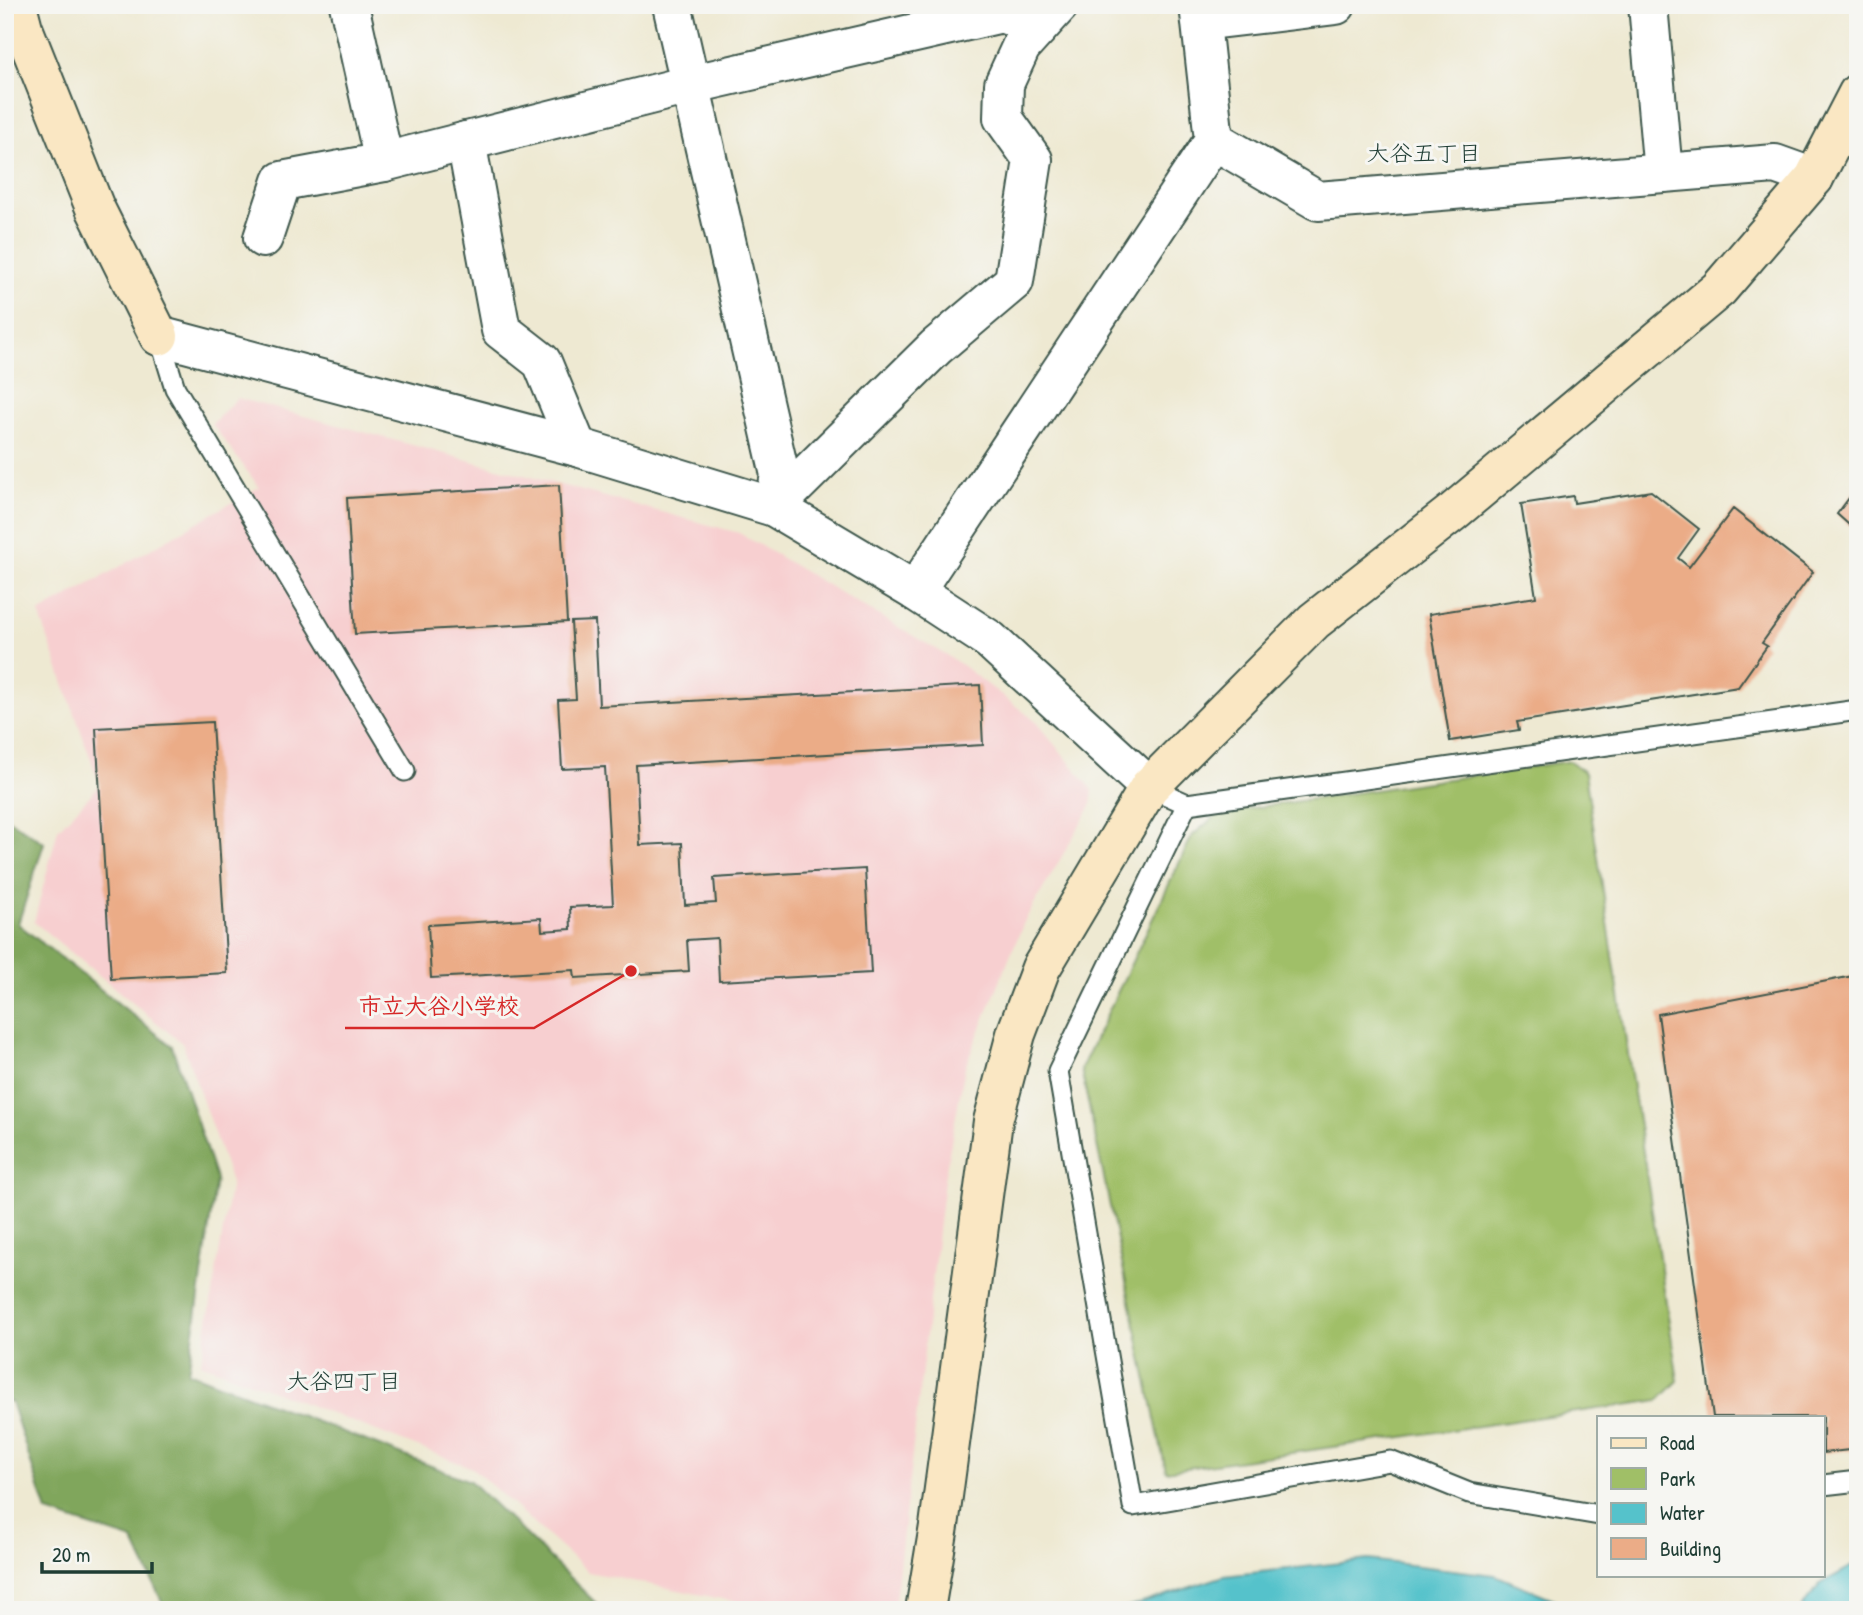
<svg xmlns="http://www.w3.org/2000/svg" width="1863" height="1615" font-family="'Patrick Hand','Klee One',sans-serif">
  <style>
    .built { fill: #f7cfd0 }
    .green { fill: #a0bf67; stroke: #607e4e; stroke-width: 2 }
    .forest { fill: #80a65c; stroke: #507248; stroke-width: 2 }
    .water { fill: #55c2cb; stroke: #3a8080; stroke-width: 2 }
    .building { fill: #ebac87 }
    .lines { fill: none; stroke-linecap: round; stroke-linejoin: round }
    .lane-casing { stroke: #3e574c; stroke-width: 23 }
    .street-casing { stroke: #3e574c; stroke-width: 42 }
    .secondary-casing { stroke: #3e574c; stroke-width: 42 }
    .lane { stroke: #fff; stroke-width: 19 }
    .street { stroke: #fff; stroke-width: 38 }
    .secondary { stroke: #fae7c3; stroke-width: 38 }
    .labels { text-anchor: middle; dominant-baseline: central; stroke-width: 6; stroke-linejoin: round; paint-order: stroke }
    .neighbourhood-label { font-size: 23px; fill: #1f3d34; stroke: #f6f6f2 }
    .leader { fill: none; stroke: #d62828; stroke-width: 2.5 }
    .callout-dot { fill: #d62828; stroke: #f6f6f2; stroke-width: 2.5 }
    .callout-label { font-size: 23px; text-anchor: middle; font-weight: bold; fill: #d62828; stroke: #f6f6f2; stroke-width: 6; stroke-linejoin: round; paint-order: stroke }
  </style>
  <rect width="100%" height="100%" fill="#f6f6f2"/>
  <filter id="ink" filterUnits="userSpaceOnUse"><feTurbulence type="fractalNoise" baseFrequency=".0143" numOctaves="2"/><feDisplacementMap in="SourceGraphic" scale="14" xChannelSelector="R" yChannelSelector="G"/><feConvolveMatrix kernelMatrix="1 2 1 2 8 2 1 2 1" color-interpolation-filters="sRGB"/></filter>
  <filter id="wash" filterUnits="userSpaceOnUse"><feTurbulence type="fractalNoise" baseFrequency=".00686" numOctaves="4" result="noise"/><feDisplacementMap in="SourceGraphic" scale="28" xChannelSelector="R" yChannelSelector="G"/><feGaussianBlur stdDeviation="1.57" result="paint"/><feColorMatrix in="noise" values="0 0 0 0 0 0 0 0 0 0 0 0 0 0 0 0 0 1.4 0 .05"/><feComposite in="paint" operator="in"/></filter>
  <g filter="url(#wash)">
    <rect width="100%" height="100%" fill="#eee9d2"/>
    <path class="built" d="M237,398L739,533L959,663L1033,719L1093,790L1091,806L1024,922L965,1067L944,1180L894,1610H777L588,1572L472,1468L201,1363L231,1182L183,1044L34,922L58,829L100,785L39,613L259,487L212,424Z"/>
    <path class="green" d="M1570,761L1585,773L1678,1381L1659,1400L1166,1471L1081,1069L1192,836L1219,813Z"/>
    <path class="forest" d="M5,817L44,843L18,924L172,1046L216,1179L188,1372L470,1481L603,1610H166L133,1540L47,1512L11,1402L5,1400Z"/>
    <g class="water">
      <path d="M1368,1560L1495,1575L1580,1610H1121L1224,1576Z"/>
      <path d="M1858,1563V1610H1800L1820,1584Z"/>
    </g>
    <g id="blocks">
      <g class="building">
        <path d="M559,485L567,622L355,634L347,498Z"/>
        <path d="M1858,486V533L1837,514Z"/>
        <path d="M1651,491L1699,529L1678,558L1689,567L1733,509L1813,572L1762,643L1767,646L1738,687L1517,722L1519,730L1450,741L1429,614L1536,597L1521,504L1573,496L1574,503Z"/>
        <path d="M595,621L599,706L980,685L983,745L636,765L640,845L682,843L685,905L716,903L714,878L865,869L871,973L719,981L717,938L687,940L689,971L575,978L574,970L431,978L428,925L541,918L542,931L571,929L570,907L613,905L605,767L562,769L558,700L576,699L571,622Z"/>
        <path d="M212,722L227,973L111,979L96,728Z"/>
        <path d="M1858,975V1449L1823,1453V1417H1713L1658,1014Z"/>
      </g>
    </g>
  </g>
  <g filter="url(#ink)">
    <use href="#blocks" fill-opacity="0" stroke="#3e574c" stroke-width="2"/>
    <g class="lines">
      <g class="lane-casing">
        <g id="lane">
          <path d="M159,336L175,388L405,771"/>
          <path d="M1149,787L1187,804L1858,710"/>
          <path d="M1187,804L1058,1071L1133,1506L1390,1461L1469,1493L1599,1515"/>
          <path d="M1823,1485L1858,1481"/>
        </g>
      </g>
      <g class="street-casing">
        <g id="street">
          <path d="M349,5L384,162L689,85L1002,13L1038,28"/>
          <path d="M672,5L780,475L774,507L936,347L1014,281L1033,160L1003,118L1004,84L1021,47L1059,5"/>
          <path d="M1648,5L1663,173"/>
          <path d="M1201,21L1336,5"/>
          <path d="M1214,140L1318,201L1775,164L1814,178"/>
          <path d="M466,141L501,330L542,362L577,447"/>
          <path d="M263,238L282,181L384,162"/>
          <path d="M159,336L577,447L774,507L915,591L990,640L1149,787"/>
          <path d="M915,591L1214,140L1199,5"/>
        </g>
      </g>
      <g class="secondary-casing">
        <g id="secondary">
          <path d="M17,5L23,28L95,208L159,336"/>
          <path d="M925,1610L939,1526L993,1121L1016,1034L1041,968L1149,787L1314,621L1453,512L1719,289L1814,178L1858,93"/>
        </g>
      </g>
      <use href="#lane" class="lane"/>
      <use href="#street" class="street"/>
      <use href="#secondary" class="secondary"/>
    </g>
  </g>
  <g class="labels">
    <g class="neighbourhood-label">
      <text x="1424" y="152">大谷五丁目</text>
      <text x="344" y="1380">大谷四丁目</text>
    </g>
  </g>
  <path class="leader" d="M631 971L534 1028H345"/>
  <circle class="callout-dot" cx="631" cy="971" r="7"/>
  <g class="callout-label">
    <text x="439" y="1014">市立大谷小学校</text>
  </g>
  <rect width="1863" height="1615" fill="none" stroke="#f6f6f2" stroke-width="28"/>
  <rect x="1597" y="1416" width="228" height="161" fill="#f6f6f2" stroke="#a0aca6" stroke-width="2"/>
  <rect x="1611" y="1438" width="35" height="10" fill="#fae7c3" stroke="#a0aca6" stroke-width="2"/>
  <text x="1660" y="1450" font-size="21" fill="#1f3d34">Road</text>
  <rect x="1611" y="1468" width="35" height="21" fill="#a0bf67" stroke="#a0aca6" stroke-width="2"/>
  <text x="1660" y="1486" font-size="21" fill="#1f3d34">Park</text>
  <rect x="1611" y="1503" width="35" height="21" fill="#55c2cb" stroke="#a0aca6" stroke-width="2"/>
  <text x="1660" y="1520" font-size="21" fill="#1f3d34">Water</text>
  <rect x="1611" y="1538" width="35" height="21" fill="#ebac87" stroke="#a0aca6" stroke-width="2"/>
  <text x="1660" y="1556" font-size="21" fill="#1f3d34">Building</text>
  <path d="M42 1562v10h110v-10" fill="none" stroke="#1f3d34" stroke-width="3.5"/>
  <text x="52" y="1562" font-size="21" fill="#1f3d34" stroke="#f6f6f2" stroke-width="5" paint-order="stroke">20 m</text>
</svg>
